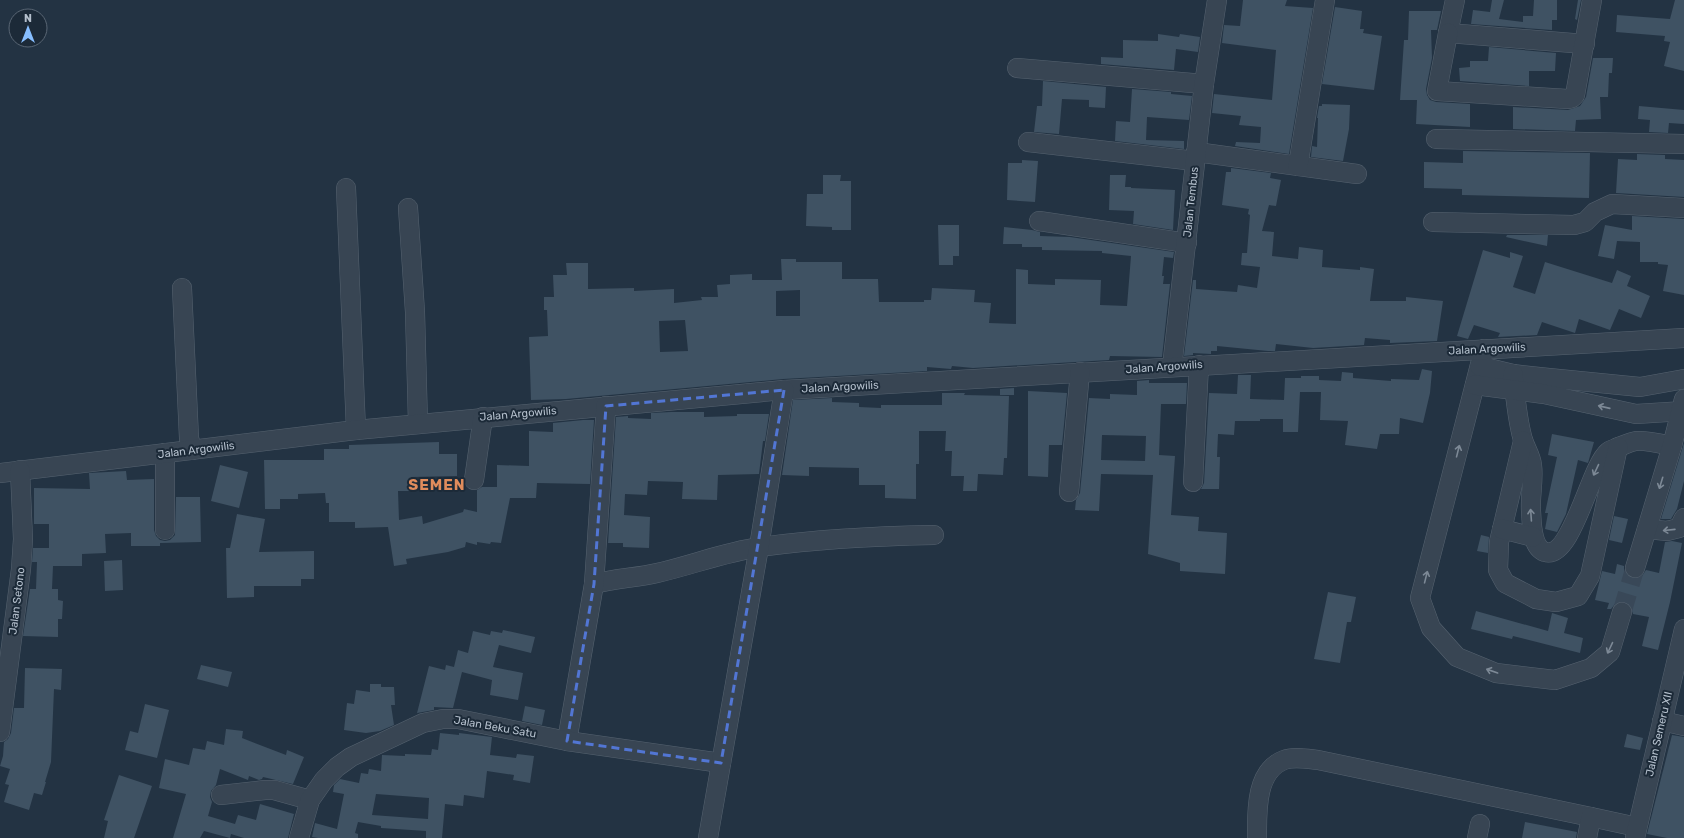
<svg xmlns="http://www.w3.org/2000/svg" width="1684" height="838" font-family="Rubik,sans-serif">
  <style>
    .building { fill: #3f5263; fill-rule: evenodd }
    .lines { fill: none; stroke-linecap: round; stroke-linejoin: round }
    .minor-tunnel { stroke: #394858; stroke-width: 19; stroke-dasharray: 19 10; stroke-linecap: butt }
    .minor-casing { stroke: #566370; stroke-width: 20 }
    .minor { stroke: #384553; stroke-width: 19 }
    .oneway { stroke: #7d8996 }
    .marked { fill: none; stroke: #5276d4; stroke-width: 3; stroke-dasharray: 8 5; stroke-linejoin: round }
    .labels { text-anchor: middle; dominant-baseline: central; stroke-width: 4; stroke-linejoin: round; paint-order: stroke }
    .street-label { font-size: 11px; fill: #b5c0cd; stroke: #1c2a38 }
    .district-label { font-size: 15px; font-weight: bold; letter-spacing: 1px; fill: #e08c5c; stroke: #1c2a38 }
  </style>
  <rect width="100%" height="100%" fill="#233343"/>
  <g class="building">
    <path d="M1243,0H1287L1285,6L1313,8L1289,154L1235,146L1236,142L1260,143L1261,127L1239,125L1241,116L1212,113L1214,94L1272,100L1276,50L1222,43L1224,25L1240,26Z"/>
    <path d="M1492,0H1504L1499,19L1523,22V16H1533L1534,0H1557V20H1552V30L1471,24L1473,10L1490,12Z"/>
    <path d="M1578,0H1581L1577,20L1575,19Z"/>
    <path d="M1675,0H1684V71L1664,66L1670,42L1664,41L1665,36L1616,32L1617,15L1670,19Z"/>
    <path d="M1335,7L1362,11L1360,29H1364L1363,33L1382,36L1374,90L1322,84Z"/>
    <path d="M1409,11H1441L1437,30H1431L1432,58L1426,89L1427,95L1430,100L1436,102L1470,104V127L1416,124L1417,100H1400L1404,40H1408Z"/>
    <path d="M1158,34L1179,37L1180,34L1200,37L1198,52L1176,49L1174,70L1101,64V57L1123,58V40L1158,41Z"/>
    <path d="M1489,47L1556,53L1555,71H1529V86L1460,81L1459,68L1470,67V61H1488Z"/>
    <path d="M1593,58H1613L1612,73H1609L1608,97H1600L1601,119L1576,120L1575,131L1513,129V107L1568,110L1580,106L1586,97Z"/>
    <path d="M1043,81L1106,87L1105,108L1089,107V100L1062,99L1059,134L1034,132L1037,106H1042Z"/>
    <path d="M1132,89L1171,92V94L1192,96L1189,120L1147,117L1146,140L1184,141V149L1115,141L1116,121L1130,122Z"/>
    <path d="M1322,104L1350,105L1349,129L1343,161L1311,157L1312,146L1317,147L1318,118H1317L1319,106H1322Z"/>
    <path d="M1639,106L1684,110V124L1669,123L1668,133L1649,132L1650,120L1638,119Z"/>
    <path d="M1463,151L1590,153L1589,198L1462,195V189L1424,188V162L1463,163Z"/>
    <path d="M1637,154L1665,155V159L1684,160V197L1616,193L1618,159L1637,160Z"/>
    <path d="M1022,160L1038,161L1035,202L1007,200L1008,163H1022Z"/>
    <path d="M1231,168L1271,173L1270,178L1281,180L1276,206L1269,205L1262,231L1274,232L1272,256L1298,259L1299,247L1323,250L1322,267L1360,270V267L1374,269L1370,301H1406V297L1443,301L1437,341L1390,343V340L1365,338L1364,345L1313,348L1276,344L1275,351H1268L1217,346V351H1211V354L1193,353V355L1184,356L1193,280H1196V289L1237,292L1238,285L1257,288L1260,267L1241,265L1242,253H1247L1250,215L1248,214L1249,209L1222,205L1226,172H1231Z"/>
    <path d="M823,175H841L840,181H851V230H832V227L806,226L807,194H823Z"/>
    <path d="M1110,175H1126L1125,187H1131V188L1175,190L1173,230L1133,224L1134,211L1109,210Z"/>
    <path d="M1632,216L1684,219V295L1663,291L1668,265L1658,264V262H1640V242L1617,241L1614,259L1598,256L1605,225L1632,230Z"/>
    <path d="M938,225H959V256H953V265H939Z"/>
    <path d="M1004,227L1032,230L1040,232V236L1070,237L1174,252L1173,258L1164,257L1162,276H1164L1163,284H1170L1162,357L1110,356L1109,360L973,368L952,366L951,369L927,367V371L783,379L566,399L531,400L529,337L548,336L547,310H544V297H554L553,275H567L566,263H588V289L634,288V291L674,289V303L702,300L701,297H718L717,285L730,284V275L752,274V280H782L781,259H796V262H842V279H878L879,302H924V300H931L932,288L975,290L974,302L991,303L989,323L1016,324V269L1028,270V284L1055,285V279L1101,280L1100,305L1127,306L1131,256L1102,253V251L1042,250V247H1022V244H1003ZM800,290V316H776V291ZM685,320L688,351L660,352L659,321Z"/>
    <path d="M1507,235H1548L1547,246L1506,237Z"/>
    <path d="M1483,250L1510,258V252L1523,256L1513,287L1535,294L1545,262L1612,283L1617,270L1631,276L1627,286L1650,296L1641,318L1619,309L1610,330L1579,319L1575,333L1542,322L1537,335L1498,337L1500,333L1474,325L1468,339L1457,336Z"/>
    <path d="M1422,369L1432,371L1430,393L1423,423L1400,418L1399,434H1380L1377,449L1345,445L1348,421L1320,420L1321,392H1300L1298,432H1283V419H1260V421H1235L1234,435L1218,434L1217,457H1220L1219,489H1201L1204,483L1209,393L1237,394L1238,375H1251L1250,399L1284,400L1285,378H1301V376H1319V380L1341,381L1342,372L1353,373V378L1391,381V379L1419,380Z"/>
    <path d="M1149,380V383H1187L1186,404H1161L1159,455L1175,456L1171,515L1199,517L1198,531L1227,533L1225,574L1180,571V563L1148,554L1153,475L1101,474L1099,511L1075,510L1076,500L1080,493L1089,398L1110,399V394L1137,395V381ZM1102,435L1146,436L1145,461L1101,460Z"/>
    <path d="M1014,388V395H1000V389Z"/>
    <path d="M1028,391L1067,393L1062,445H1049L1048,477L1028,476Z"/>
    <path d="M942,393H965L964,395L1009,396L1007,458H1004L1003,475L978,474L977,491H963L964,476H951L952,451H945L946,431H919V464H916V499L885,498V485H859V468L809,467V476L782,475L793,400L832,398V402L859,403V407L881,408V405H942Z"/>
    <path d="M671,412H704V417L737,416V414H769L765,441H763L759,474L718,475L717,500L682,499L683,482L648,481L647,495L625,494L624,515L650,517L649,548L623,547V543H608L616,417L628,416V418L651,419V413Z"/>
    <path d="M583,420H594L590,484L537,483L536,498H510L501,543L491,542L490,544L477,542V545L466,542L465,547L448,552L406,559L407,564L394,566L388,527L355,528V522H329V503H326L325,493L298,494V499H280V509H265L264,460H324V449H349V445L439,442V454H457V476L411,477L412,491H398L399,520L422,516L423,524L463,512L464,509L477,512V490L482,487H497V465L529,466V431L553,432V423Z"/>
    <path d="M1552,434L1594,442L1588,463L1578,460L1566,514L1557,532L1545,529L1548,513H1545L1557,457L1548,455Z"/>
    <path d="M1684,443V481L1677,509L1671,519H1661Z"/>
    <path d="M220,465L248,472L239,508L211,501Z"/>
    <path d="M126,471L127,480L154,479V530L156,536L160,540L165,541L170,540L175,535L176,497H200L201,542L160,543V546H131V533L105,534L106,553L82,554V566H53L52,589H58V600L63,601L62,619H58V637L23,636L30,589H36L37,562H32L33,548H49V524H34V488L90,489L89,473Z"/>
    <path d="M237,514L265,519L259,552L314,551V579H301V586H254V597L227,598L226,548H230Z"/>
    <path d="M1614,516L1628,519L1622,543L1609,540Z"/>
    <path d="M1481,535L1489,537L1488,553L1477,551Z"/>
    <path d="M1672,541L1682,543L1670,602L1658,650L1642,646L1649,617L1633,614L1630,605L1626,602L1620,601L1615,604L1611,609H1607L1609,603L1595,600L1602,571L1615,574L1617,564L1624,566V571L1627,575L1632,579H1637L1642,576L1646,570L1659,573L1665,542Z"/>
    <path d="M122,560L123,590L105,591L104,561Z"/>
    <path d="M1328,592L1356,597L1351,622H1347L1340,663L1314,659Z"/>
    <path d="M1476,611L1548,631L1552,613L1568,618L1564,633L1583,638L1580,653L1513,636L1512,639L1471,629Z"/>
    <path d="M503,630L535,637L531,653L499,645L493,667L523,673L518,700L490,695L492,680L462,672L453,708L434,707V710L417,713L429,666L445,670L446,665L454,667L458,650L468,653L473,631L490,635L491,631L502,633Z"/>
    <path d="M201,665L232,672L228,687L197,679Z"/>
    <path d="M25,668L62,669L61,690L54,689L51,762L45,782H46L42,795L34,793L29,810L4,802L9,785L5,784L10,769L0,766L3,756L4,742L8,739L11,733L14,708H24Z"/>
    <path d="M370,684H381V687H394L395,705H391L394,725L380,731L366,733L344,730L347,703L354,704L356,690L370,692Z"/>
    <path d="M145,704L169,710L157,758L125,750L130,731L138,733Z"/>
    <path d="M525,706L545,710L542,725L522,721Z"/>
    <path d="M226,729L243,731L242,738L286,755L287,750L304,757L293,784L263,777L262,779L259,780L249,776L248,780L220,769L216,785L211,791L210,797L212,802L208,816L235,824L238,815L256,820L260,804L294,814L288,838H244L231,834L230,838L204,831L200,838H173L186,794L159,788L165,759L189,765L193,748L205,750L207,741L224,745Z"/>
    <path d="M440,733L459,735V733L492,737L490,755L516,758L517,754L534,756L530,783L513,780L514,775L487,771L484,798L464,795L463,806L445,804L442,838H426V831L381,828V826L358,822L355,833L358,834V838H318L312,837L315,823L337,829L344,794L333,792L334,785L340,779L359,783L361,773L368,774L369,769L381,771L382,755L405,756V754L431,755L432,749L438,750ZM376,794L429,798L428,819L372,815Z"/>
    <path d="M1627,734L1643,738L1640,750L1624,747Z"/>
    <path d="M1672,735L1684,737V838H1667L1647,834Z"/>
    <path d="M119,775L152,786L134,838H104L108,821L104,820Z"/>
    <path d="M1525,822L1577,832L1576,838H1522Z"/>
  </g>
  <g class="lines">
    <path class="minor-tunnel" d="M1622,612L1635,568"/>
    <g class="minor-casing">
      <g id="minor">
        <path d="M1455,0L1448,33L1585,44"/>
        <path d="M1448,33L1437,91L1568,99L1572,98L1575,95L1592,0"/>
        <path d="M1017,68L1204,84"/>
        <path d="M1436,139L1684,144"/>
        <path d="M1028,142L1195,161"/>
        <path d="M1196,152L1357,174"/>
        <path d="M1298,166L1325,0"/>
        <path d="M346,188L356,430"/>
        <path d="M408,208L415,312L418,424"/>
        <path d="M1039,221L1187,243"/>
        <path d="M1433,222L1574,225L1585,222L1595,212L1612,204L1684,208"/>
        <path d="M182,288L189,438L192,450"/>
        <path d="M1484,349L1420,598L1431,628L1457,657L1496,673L1555,680L1591,668L1610,652L1622,612"/>
        <path d="M1480,366L1513,374L1549,378L1640,387L1684,379"/>
        <path d="M1172,367L1204,84L1217,0"/>
        <path d="M1513,374C1515,395 1517,419 1523,440C1526,449 1531,456 1532,465C1534,480 1530,496 1531,511C1532,523 1531,547 1545,552C1572,560 1590,467 1608,452C1611,449 1615,449 1619,447C1624,445 1630,442 1636,441C1646,440 1662,444 1672,446"/>
        <path d="M1475,385L1544,394L1636,414L1684,411"/>
        <path d="M1523,441L1499,542L1498,570L1505,583L1536,599L1556,602L1578,596L1590,576L1618,447"/>
        <path d="M165,453V530"/>
        <path d="M0,473L356,430L784,390L1684,338"/>
        <path d="M474,480L483,417"/>
        <path d="M1193,482L1199,365"/>
        <path d="M1069,492L1080,372"/>
        <path d="M1502,529L1533,537"/>
        <path d="M1647,529L1667,531L1679,528L1684,518"/>
        <path d="M1635,568L1672,446L1684,399"/>
        <path d="M594,584C615,578 636,578 657,573C692,565 725,552 760,547C818,539 876,536 934,535"/>
        <path d="M1662,721L1684,726"/>
        <path d="M0,732L21,569L23,539L20,470"/>
        <path d="M567,741L594,584L606,406"/>
        <path d="M221,795L265,790H274L310,800"/>
        <path d="M299,838L310,800L324,780L337,767L351,757L423,723L443,719H458L567,741L721,763"/>
        <path d="M708,838L759,547L784,390"/>
        <path d="M1257,838C1257,813 1255,771 1284,760C1294,756 1308,759 1318,760L1591,817"/>
        <path d="M1477,838L1480,824"/>
        <path d="M1587,838L1591,817L1637,827"/>
        <path d="M1635,838L1684,629"/>
      </g>
    </g>
    <use href="#minor" class="minor"/>
  </g>
  <defs><path id="oneway-shaft" d="M-6 0H5M1.5-3L5.5 0L1.5 3" fill="none" stroke-width="1.6" stroke-linecap="round" stroke-linejoin="round"/></defs>
  <g class="oneway">
    <use href="#oneway-shaft" transform="translate(1604 407) rotate(-167)"/>
    <use href="#oneway-shaft" transform="translate(1458 451) rotate(-76)"/>
    <use href="#oneway-shaft" transform="translate(1596 470) rotate(115)"/>
    <use href="#oneway-shaft" transform="translate(1661 483) rotate(107)"/>
    <use href="#oneway-shaft" transform="translate(1531 515) rotate(-94)"/>
    <use href="#oneway-shaft" transform="translate(1669 530) rotate(174)"/>
    <use href="#oneway-shaft" transform="translate(1426 577) rotate(-76)"/>
    <use href="#oneway-shaft" transform="translate(1610 648) rotate(115)"/>
    <use href="#oneway-shaft" transform="translate(1492 671) rotate(-161)"/>
  </g>
  <path class="marked" d="M784,390L721,763L567,741L594,584L606,406Z"/>
  <g class="labels">
    <g class="street-label">
      <text transform="translate(1191 202) rotate(-84)">Jalan Tembus</text>
      <text transform="translate(1487 349) rotate(-3)">Jalan Argowilis</text>
      <text transform="translate(1164 367) rotate(-4)">Jalan Argowilis</text>
      <text transform="translate(840 387) rotate(-3)">Jalan Argowilis</text>
      <text transform="translate(518 414) rotate(-5)">Jalan Argowilis</text>
      <text transform="translate(196 450) rotate(-7)">Jalan Argowilis</text>
      <text transform="translate(17 601) rotate(-83)">Jalan Setono</text>
      <text transform="translate(495 727) rotate(10)">Jalan Beku Satu</text>
      <text transform="translate(1659 734) rotate(-77)">Jalan Semeru XII</text>
    </g>
    <g class="district-label">
      <text x="437" y="485">SEMEN</text>
    </g>
  </g>
  <g transform="translate(28 28)"><circle r="19" fill="#1c2a38" stroke="#596674"/>
  <path d="M0-3L7 15L0 10L-7 15Z" fill="#87beff"/>
  <text y="-6" font-size="11" font-weight="bold" text-anchor="middle" fill="#b5c0cd">N</text>
  </g>
</svg>
